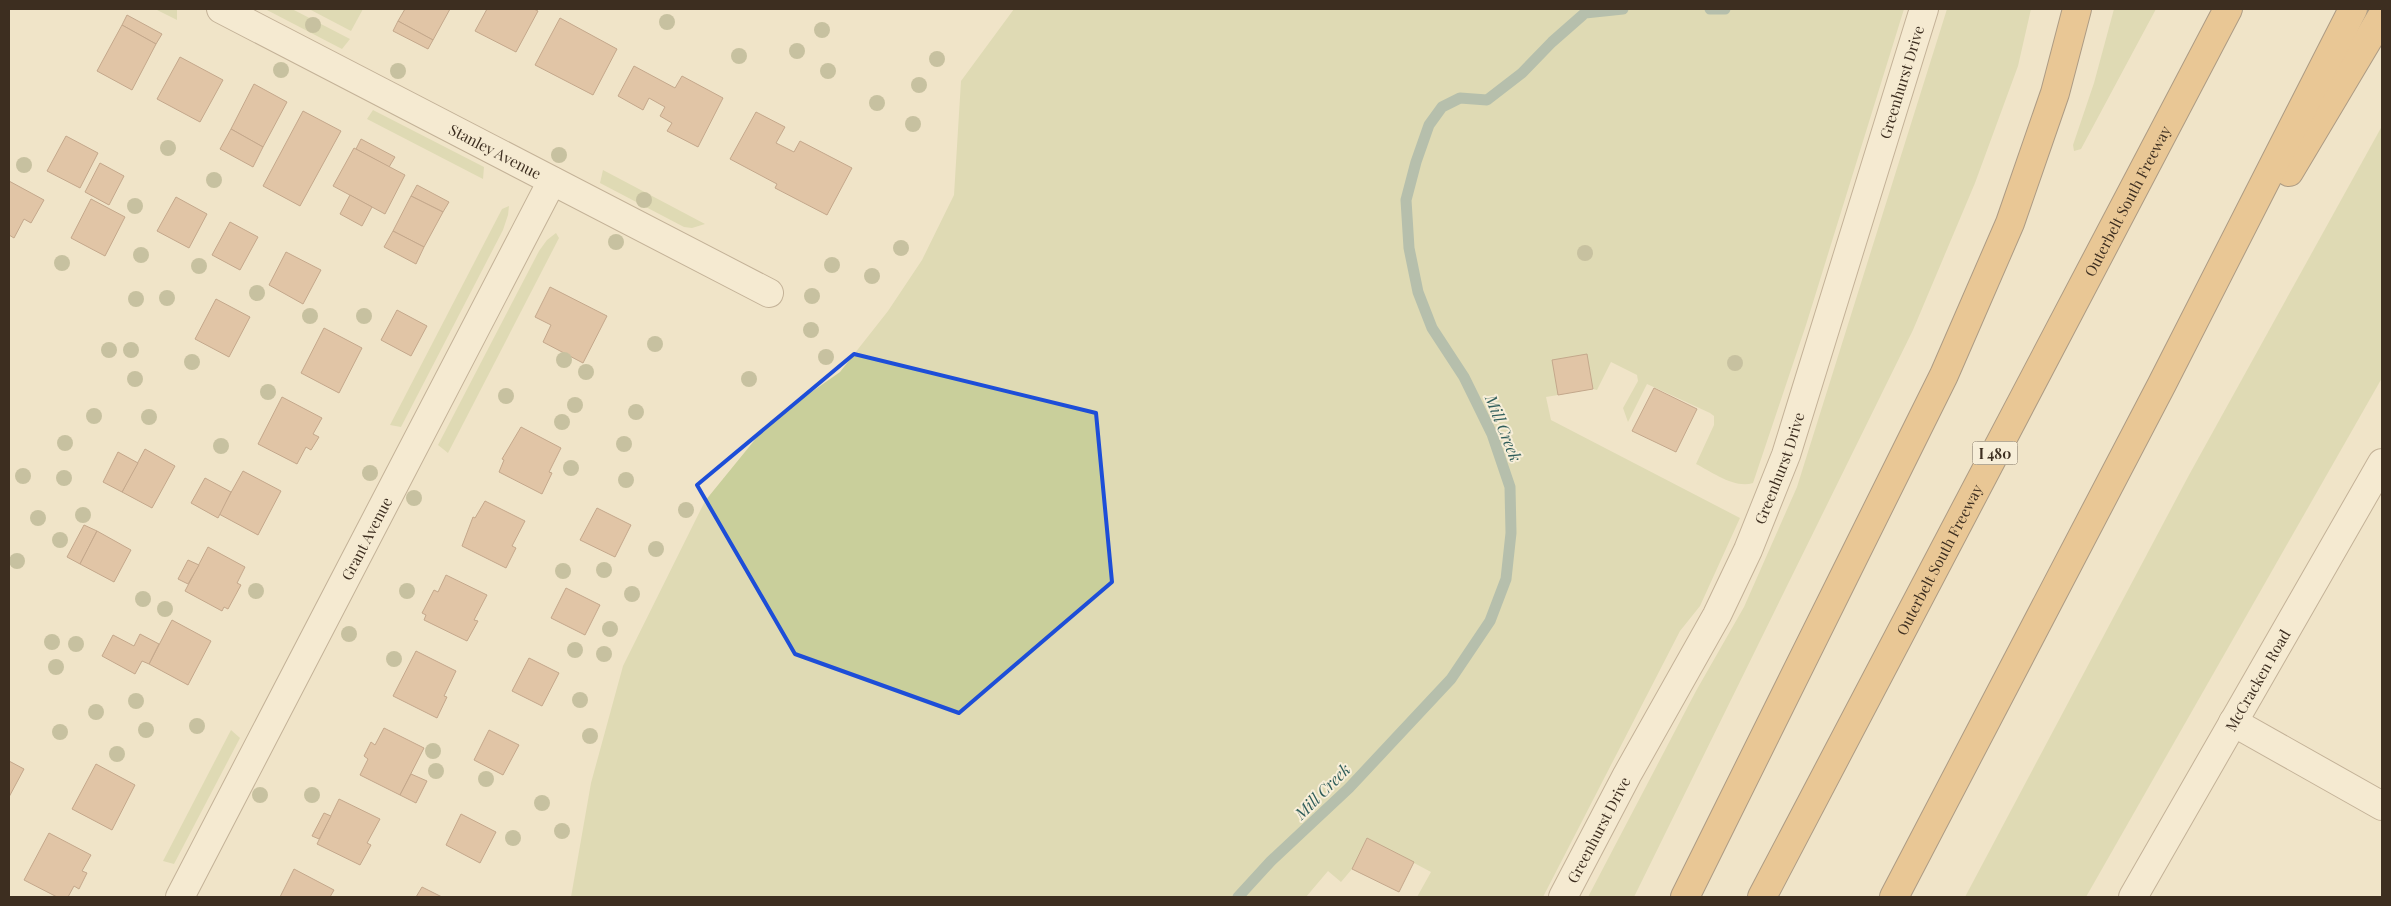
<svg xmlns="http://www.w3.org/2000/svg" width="2391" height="906" font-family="'Playfair Display',serif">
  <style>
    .green { fill: #c9cf9b }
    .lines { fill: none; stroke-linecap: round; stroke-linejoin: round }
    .stream { stroke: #6f938a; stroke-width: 11 }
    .building { fill: #cf9f7d; stroke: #8d5f41 }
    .minor-casing { stroke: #8d765c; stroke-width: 30 }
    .highway-casing { stroke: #5b4430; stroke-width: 30 }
    .minor { stroke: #faf1dc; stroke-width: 28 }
    .highway { stroke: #e0a458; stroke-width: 28 }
    .tree { fill: #96986f }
    .marked { fill: none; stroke: #1d4ed8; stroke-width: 4; stroke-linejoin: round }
    .labels { text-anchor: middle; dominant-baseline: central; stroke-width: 4; stroke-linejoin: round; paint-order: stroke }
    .shield { fill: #f7eed8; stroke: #756857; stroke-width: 1 }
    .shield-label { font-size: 14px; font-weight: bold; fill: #3d2e20 }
    .street-label { font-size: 15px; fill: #3d2e20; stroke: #f7eed8 }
    .water-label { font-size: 16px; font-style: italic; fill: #2f5d5a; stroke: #f7eed8 }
  </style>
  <rect width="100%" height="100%" fill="#f0e4c8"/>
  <g class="green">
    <path d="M155,9H177V20Z"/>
    <path d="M265,9H292L350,39L342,49Z"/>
    <path d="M309,9H363L351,31Z"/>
    <path d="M1014,9H1904L1806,325L1753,483C1735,489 1712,472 1696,464L1714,425V416L1710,413L1647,384L1628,422L1623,408L1638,381L1637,375L1611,362L1597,390L1593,389L1546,397L1551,420L1740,518L1700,606L1680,631L1543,897H1417L1431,872L1367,838L1352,869L1341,882L1328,871L1306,897H571L591,783L623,666L705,501L770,421L840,372L888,311L922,260L954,195L961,81Z"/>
    <path d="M1947,9H2031L2018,66L1975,183L1913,330L1634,897H1588L1696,691L1744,607L1797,487Z"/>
    <path d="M2114,9H2156L2081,149L2074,151L2073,145L2094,83Z"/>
    <path d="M373,110L484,167L483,179L367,119Z"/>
    <path d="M2382,126V378L2086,897H1965L2189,475Z"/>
    <path d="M603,170L705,224L692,228L684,227L600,183Z"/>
    <path d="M509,206L508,215L503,230L401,427L390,425L502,209Z"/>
    <path d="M556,233L559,238L448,453L438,445L539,251L547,240Z"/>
    <path d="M231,730L240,738L174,864L163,861Z"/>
  </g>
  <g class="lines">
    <g class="stream">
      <path d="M1710,9H1725"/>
      <path d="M1238,897L1271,861L1349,788L1451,679L1490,621L1506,579L1511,533L1510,487L1492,434L1464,377L1432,328L1418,292L1409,248L1406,200L1416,162L1429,125L1442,107L1460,98L1487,100L1522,73L1552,42L1585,13L1623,9"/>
    </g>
  </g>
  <g class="building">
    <path d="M405,9H450L433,40L398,21Z"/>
    <path d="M487,9H534L538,11L516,52L475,31Z"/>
    <path d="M127,15L162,34L156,44L122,25Z"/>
    <path d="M560,18L617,49L593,95L535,65Z"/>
    <path d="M398,21L433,40L428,49L393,31Z"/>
    <path d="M122,25L156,44L132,90L97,71Z"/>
    <path d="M180,57L223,80L200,122L157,99Z"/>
    <path d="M634,66L675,88L682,76L723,98L698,147L667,131L672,123L660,116L665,107L649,98L643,110L618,96Z"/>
    <path d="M254,84L287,102L263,147L231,129Z"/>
    <path d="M303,111L341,131L300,206L263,186Z"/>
    <path d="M756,112L785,127L776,143L794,152L800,141L852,168L827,215L775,188L777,184L730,159Z"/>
    <path d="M231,129L263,147L253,167L220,149Z"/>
    <path d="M66,136L98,153L80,188L47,171Z"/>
    <path d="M361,139L395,157L389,167L356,149Z"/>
    <path d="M354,148L405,175L385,214L333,186Z"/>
    <path d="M100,163L124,176L109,205L85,192Z"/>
    <path d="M9,181L44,200L31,223L24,219L14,238L9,235Z"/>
    <path d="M417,185L449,202L443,212L411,196Z"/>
    <path d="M350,195L372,207L362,226L340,214Z"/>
    <path d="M411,196L443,212L424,247L393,231Z"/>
    <path d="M176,197L207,214L189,248L157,231Z"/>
    <path d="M91,199L125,217L105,256L71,238Z"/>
    <path d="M230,222L258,237L240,270L212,255Z"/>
    <path d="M393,231L424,247L416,264L384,247Z"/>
    <path d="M286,252L321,270L303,304L269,285Z"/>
    <path d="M550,287L607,316L583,363L543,342L551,325L535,317Z"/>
    <path d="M216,299L250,317L229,357L195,339Z"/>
    <path d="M397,310L427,326L411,356L381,340Z"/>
    <path d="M324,328L362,348L339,393L301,373Z"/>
    <path d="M1587,354L1593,389L1558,395L1552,360Z"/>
    <path d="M1654,388L1697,409L1676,452L1632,431Z"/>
    <path d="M282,397L322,418L313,434L319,437L311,450L306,447L297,464L258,444Z"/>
    <path d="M521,427L561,448L549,472L552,473L542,494L499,472L504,460L502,459Z"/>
    <path d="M145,449L175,466L152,508L122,492Z"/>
    <path d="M118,452L138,463L122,492L103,482Z"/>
    <path d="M243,471L281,491L258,535L219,514Z"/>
    <path d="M205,478L231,492L218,518L191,503Z"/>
    <path d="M485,501L525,521L512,546L516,548L506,568L462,546L473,517L475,518Z"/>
    <path d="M597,508L631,525L615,557L580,540Z"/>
    <path d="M84,525L97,531L80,564L67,557Z"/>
    <path d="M97,531L131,550L114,582L80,564Z"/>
    <path d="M208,547L245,567L237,583L241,585L228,609L224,607L222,611L185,591Z"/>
    <path d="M188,560L199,565L188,584L178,579Z"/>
    <path d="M446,575L487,595L474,620L478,621L467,641L424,620L426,615L422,613L434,590L438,592Z"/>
    <path d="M566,588L600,605L585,635L551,618Z"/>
    <path d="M172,620L211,641L188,685L149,664Z"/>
    <path d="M140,634L159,644L149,664L142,661L135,674L102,656L113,635L134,646Z"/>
    <path d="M416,651L456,671L444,696L447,697L437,718L393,696Z"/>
    <path d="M529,658L559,673L542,706L512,691Z"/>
    <path d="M384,728L424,748L400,795L360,775L368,759L364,756L371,742L375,745Z"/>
    <path d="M489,730L519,745L503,775L474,760Z"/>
    <path d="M9,761L24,769L9,797Z"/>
    <path d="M96,764L135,785L112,830L72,809Z"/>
    <path d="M411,774L427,781L416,803L400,795Z"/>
    <path d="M339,799L380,819L367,843L371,845L360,865L317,844Z"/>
    <path d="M324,813L331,816L319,839L312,836Z"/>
    <path d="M461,814L496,832L480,863L446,845Z"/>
    <path d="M49,833L91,855L82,871L87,873L79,889L74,886L68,897H57L24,880Z"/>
    <path d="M1367,838L1414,862L1399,892L1352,869Z"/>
    <path d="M294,869L334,890L330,897H280Z"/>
    <path d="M422,887L442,897H416Z"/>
  </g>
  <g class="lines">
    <g class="minor-casing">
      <g id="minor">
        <path id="s1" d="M221,9L769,293"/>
        <path d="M2233,722L2382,806"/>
        <path id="s2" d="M180,897L552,181"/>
        <path id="s3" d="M1563,897L1627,775L1717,615L1748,550L1786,455L1924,9"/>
        <path id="s4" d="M2133,897L2382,463"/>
      </g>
    </g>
    <g class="highway-casing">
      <g id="highway">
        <path d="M2289,172L2382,16"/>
        <path d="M1685,897L1944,375L2010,223L2055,93L2077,9"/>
        <path id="s5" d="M1762,897L2228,9"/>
        <path d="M1894,897L2162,384L2353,9"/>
      </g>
    </g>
    <use href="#minor" class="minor"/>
    <use href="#highway" class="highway"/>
  </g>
  <g class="tree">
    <circle cx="667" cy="22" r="8"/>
    <circle cx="313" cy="25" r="8"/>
    <circle cx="822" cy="30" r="8"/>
    <circle cx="797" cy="51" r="8"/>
    <circle cx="739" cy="56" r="8"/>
    <circle cx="937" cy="59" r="8"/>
    <circle cx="281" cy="70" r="8"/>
    <circle cx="398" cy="71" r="8"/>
    <circle cx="828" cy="71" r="8"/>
    <circle cx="919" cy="85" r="8"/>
    <circle cx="877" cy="103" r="8"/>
    <circle cx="913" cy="124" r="8"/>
    <circle cx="168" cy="148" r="8"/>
    <circle cx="559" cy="155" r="8"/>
    <circle cx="24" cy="165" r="8"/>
    <circle cx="214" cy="180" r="8"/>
    <circle cx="644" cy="200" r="8"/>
    <circle cx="135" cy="206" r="8"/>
    <circle cx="616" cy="242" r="8"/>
    <circle cx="901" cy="248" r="8"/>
    <circle cx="1585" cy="253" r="8"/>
    <circle cx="141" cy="255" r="8"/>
    <circle cx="62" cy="263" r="8"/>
    <circle cx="832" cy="265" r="8"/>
    <circle cx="199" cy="266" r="8"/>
    <circle cx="872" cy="276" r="8"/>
    <circle cx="257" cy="293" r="8"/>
    <circle cx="812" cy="296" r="8"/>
    <circle cx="167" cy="298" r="8"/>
    <circle cx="136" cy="299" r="8"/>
    <circle cx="310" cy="316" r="8"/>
    <circle cx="364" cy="316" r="8"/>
    <circle cx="811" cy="330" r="8"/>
    <circle cx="655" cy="344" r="8"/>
    <circle cx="109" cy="350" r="8"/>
    <circle cx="131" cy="350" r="8"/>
    <circle cx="826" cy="357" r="8"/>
    <circle cx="564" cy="360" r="8"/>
    <circle cx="192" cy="362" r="8"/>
    <circle cx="1735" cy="363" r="8"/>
    <circle cx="586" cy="372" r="8"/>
    <circle cx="135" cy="379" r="8"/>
    <circle cx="749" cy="379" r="8"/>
    <circle cx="268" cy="392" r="8"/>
    <circle cx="506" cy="396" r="8"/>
    <circle cx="575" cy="405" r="8"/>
    <circle cx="636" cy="412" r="8"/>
    <circle cx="94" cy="416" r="8"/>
    <circle cx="149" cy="417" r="8"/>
    <circle cx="562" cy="422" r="8"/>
    <circle cx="65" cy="443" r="8"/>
    <circle cx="624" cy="444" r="8"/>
    <circle cx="221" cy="446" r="8"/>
    <circle cx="571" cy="468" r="8"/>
    <circle cx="370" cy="473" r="8"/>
    <circle cx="23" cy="476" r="8"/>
    <circle cx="64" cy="478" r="8"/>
    <circle cx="626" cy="480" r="8"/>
    <circle cx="414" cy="498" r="8"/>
    <circle cx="686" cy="510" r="8"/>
    <circle cx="83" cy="515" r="8"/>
    <circle cx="38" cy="518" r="8"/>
    <circle cx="60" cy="540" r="8"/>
    <circle cx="656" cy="549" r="8"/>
    <circle cx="17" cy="561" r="8"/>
    <circle cx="604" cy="570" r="8"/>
    <circle cx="563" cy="571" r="8"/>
    <circle cx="256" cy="591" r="8"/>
    <circle cx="407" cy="591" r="8"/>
    <circle cx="632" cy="594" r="8"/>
    <circle cx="143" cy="599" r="8"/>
    <circle cx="165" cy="609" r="8"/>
    <circle cx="610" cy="629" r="8"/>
    <circle cx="349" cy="634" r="8"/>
    <circle cx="52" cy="642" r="8"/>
    <circle cx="76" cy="644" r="8"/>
    <circle cx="575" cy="650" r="8"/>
    <circle cx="604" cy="654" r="8"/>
    <circle cx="394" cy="659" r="8"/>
    <circle cx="56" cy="667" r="8"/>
    <circle cx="580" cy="700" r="8"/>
    <circle cx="136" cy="701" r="8"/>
    <circle cx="96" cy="712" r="8"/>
    <circle cx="197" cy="726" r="8"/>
    <circle cx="146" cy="730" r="8"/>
    <circle cx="60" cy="732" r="8"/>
    <circle cx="590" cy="736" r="8"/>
    <circle cx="433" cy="751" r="8"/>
    <circle cx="117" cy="754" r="8"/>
    <circle cx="436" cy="771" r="8"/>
    <circle cx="486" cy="779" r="8"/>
    <circle cx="260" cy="795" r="8"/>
    <circle cx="312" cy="795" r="8"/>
    <circle cx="542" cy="803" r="8"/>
    <circle cx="562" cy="831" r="8"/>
    <circle cx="513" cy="838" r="8"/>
  </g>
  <path d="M0 0H2391V906H0ZM854,354L1096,413L1112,582L959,713L795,654L697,485Z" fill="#f0e4c8" fill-opacity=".55" fill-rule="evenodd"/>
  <path class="marked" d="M854,354L1096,413L1112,582L959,713L795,654L697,485Z"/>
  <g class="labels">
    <rect class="shield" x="1972.5" y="441.5" width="45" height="23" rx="4"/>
    <g class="shield-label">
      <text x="1995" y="453">I 480</text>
    </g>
    <g class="street-label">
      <text stroke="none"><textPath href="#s3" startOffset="886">Greenhurst Drive</textPath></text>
      <text stroke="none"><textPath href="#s1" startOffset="309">Stanley Avenue</textPath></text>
      <text stroke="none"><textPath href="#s5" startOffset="786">Outerbelt South Freeway</textPath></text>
      <text stroke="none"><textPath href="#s3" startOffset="481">Greenhurst Drive</textPath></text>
      <text stroke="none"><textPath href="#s2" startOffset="404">Grant Avenue</textPath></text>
      <text stroke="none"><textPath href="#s5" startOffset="381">Outerbelt South Freeway</textPath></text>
      <text stroke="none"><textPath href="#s4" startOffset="250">McCracken Road</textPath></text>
      <text stroke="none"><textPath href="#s3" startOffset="76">Greenhurst Drive</textPath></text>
    </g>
    <g class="water-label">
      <text transform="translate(1504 428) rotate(68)">Mill Creek</text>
      <text transform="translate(1322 791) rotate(-45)">Mill Creek</text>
    </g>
  </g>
  <rect width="2391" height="906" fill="none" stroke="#3d2e20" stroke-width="20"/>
</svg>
